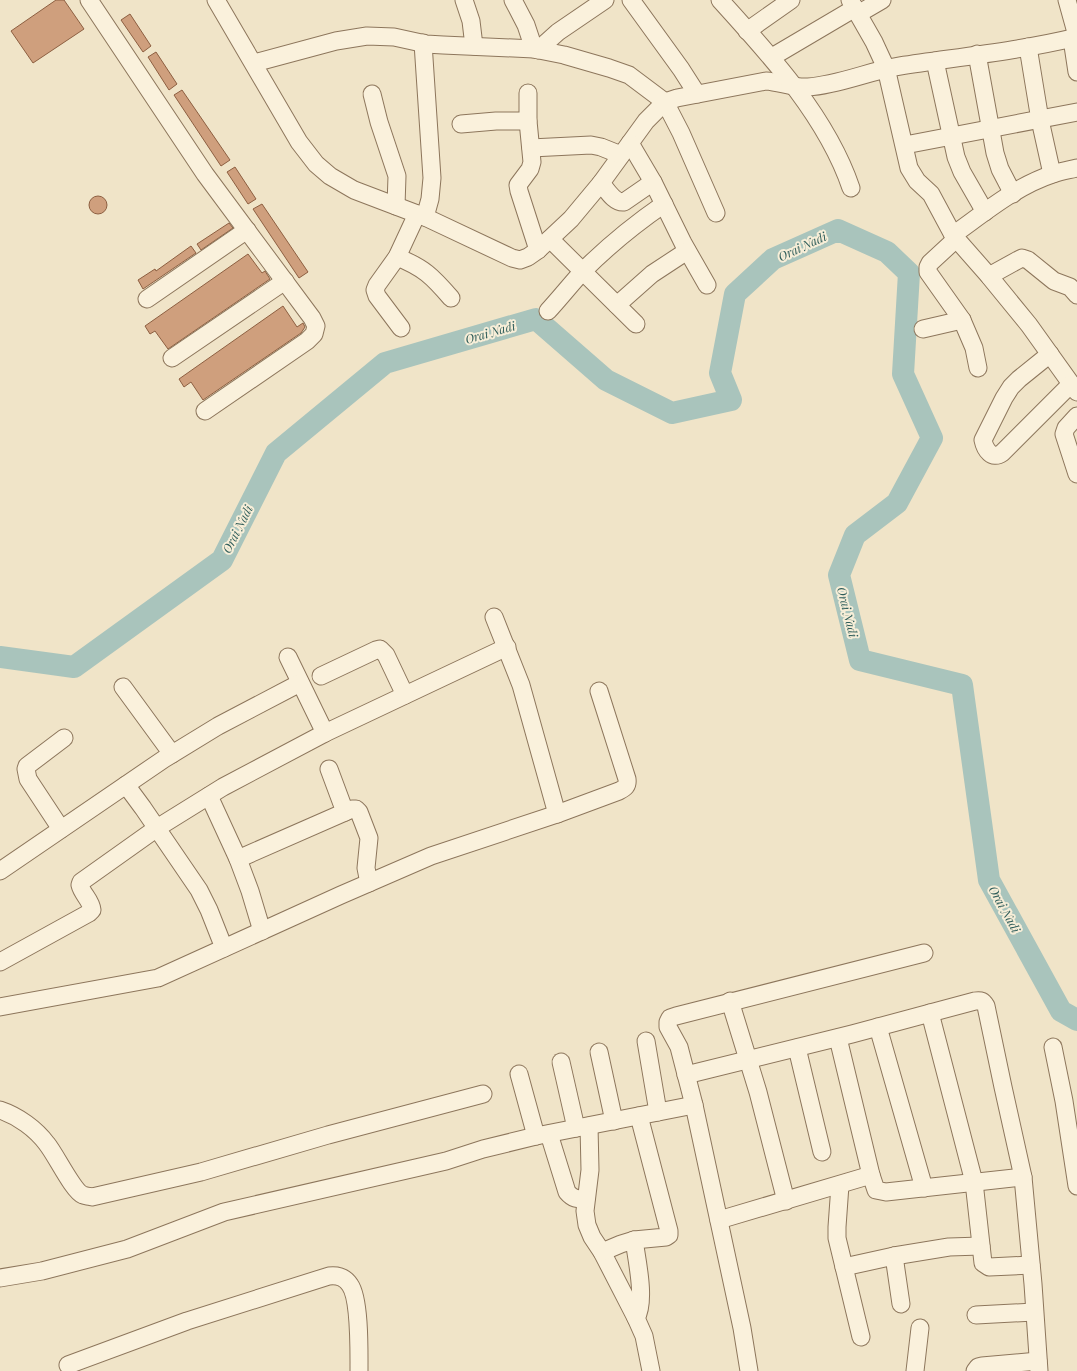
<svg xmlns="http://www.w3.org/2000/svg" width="1077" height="1371" font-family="'Playfair Display',serif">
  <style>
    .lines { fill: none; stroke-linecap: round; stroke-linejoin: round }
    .river { stroke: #a9c4bc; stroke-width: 22 }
    .building { fill: #cf9f7d; stroke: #8d5f41 }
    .minor-casing { stroke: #8d765c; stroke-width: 19 }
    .minor { stroke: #faf1dc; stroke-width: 17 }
    .labels { text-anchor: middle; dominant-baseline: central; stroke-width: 4; stroke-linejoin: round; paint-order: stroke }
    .water-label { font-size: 12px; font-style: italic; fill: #2f5d5a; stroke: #f7eed8 }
  </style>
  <rect width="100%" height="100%" fill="#f0e4c8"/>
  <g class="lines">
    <path class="river" d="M0,657L74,667L222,560L276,453L385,363L536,319L606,380L672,413L731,400L720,373L735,294L773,259L838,230L887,252L909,273L903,374L932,438L897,503L855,535L839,575L860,660L962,685L989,880L1061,1011L1077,1020"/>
  </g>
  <g class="building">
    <path d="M56,0H64L84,29L33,63L11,31Z"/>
    <path d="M130,14L151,46L143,52L121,20Z"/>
    <path d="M156,52L177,84L169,90L148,57Z"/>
    <path d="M182,90L230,160L221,166L174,95Z"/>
    <path d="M235,167L256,199L248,204L227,172Z"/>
    <circle cx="98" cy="205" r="9"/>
    <path d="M262,204L308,272L299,278L253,209Z"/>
    <path d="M229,223L233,228L201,250L197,244Z"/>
    <path d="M191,246L196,253L143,289L138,280L155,269L156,271Z"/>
    <path d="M248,254L262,273L265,271L270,279L168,349L155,331L150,334L145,326Z"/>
    <path d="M283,306L297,327L303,323L305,327L301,333L203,400L191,382L184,387L179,379Z"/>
  </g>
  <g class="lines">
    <g class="minor-casing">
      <g id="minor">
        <path d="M89,0L205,174L312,318L316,326L314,334L307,341L205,411"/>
        <path d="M216,0L299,142L316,164L330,176L354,190L425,217L512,258L520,260L528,257L538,250L571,219L601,183L646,121L665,102L677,98L766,81C780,82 794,88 808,87C839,85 869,71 900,66C959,57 1019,51 1077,37"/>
        <path d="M464,0L471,21L474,46"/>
        <path d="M513,0L526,25L534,49"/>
        <path d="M631,0L681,69L697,94"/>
        <path d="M720,0C770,55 827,117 851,188"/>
        <path d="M850,0L874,42L886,68L909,168L917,181L931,194L953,235L989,276L1029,325L1077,392"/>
        <path d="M1067,0L1077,36"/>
        <path d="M858,14L882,0"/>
        <path d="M747,31L791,0"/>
        <path d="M1072,39L1077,72"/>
        <path d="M423,43L432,178L430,199L425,217"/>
        <path d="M1028,47L1040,120L1052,174"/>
        <path d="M538,50L558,32L605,0"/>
        <path d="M977,54L995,153L1000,169L1013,194"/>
        <path d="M772,57L855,8"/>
        <path d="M935,61L956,157L962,172L985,212"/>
        <path d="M254,63L336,41L367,36L394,37L426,44L443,45L534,49L564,55L609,68L629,75L665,102L681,133L716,213"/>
        <path d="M528,93V121L532,162L530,169L518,185L519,191L538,250"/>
        <path d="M372,94L379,122L397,176L396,206"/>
        <path d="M461,124L496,121H528"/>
        <path d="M630,143L653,182L683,243L707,285"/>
        <path d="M905,145L1077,112"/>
        <path d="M531,148L591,145L601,147L621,155"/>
        <path d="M601,183C607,190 614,203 624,202L653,182"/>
        <path d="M953,235C984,213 1016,186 1053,174C1061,171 1069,170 1077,168"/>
        <path d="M550,239L636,324"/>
        <path d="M956,239L930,263L928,267V272L962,320L974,348L978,368"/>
        <path d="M397,257C424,268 432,276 451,298"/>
        <path d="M989,276L1018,260L1022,258L1028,260L1054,281L1070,287L1077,295"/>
        <path d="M147,299L247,230"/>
        <path d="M617,305L652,274L687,251"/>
        <path d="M548,311C560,298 571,284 583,271C608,246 635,224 664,204"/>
        <path d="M401,328L377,296L375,290L377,285L397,257L417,214"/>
        <path d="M923,329L962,320"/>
        <path d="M1050,354L1019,379L1011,387L1004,398L983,440C985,450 992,460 1002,453L1071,384"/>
        <path d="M172,358L285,281"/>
        <path d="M1077,416L1066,428L1064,434L1077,474"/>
        <path d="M494,617L521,685L557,814"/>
        <path d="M288,657L325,733"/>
        <path d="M321,676L376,650L380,649L386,655L405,695"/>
        <path d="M123,687L172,754"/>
        <path d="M329,769L345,812"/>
        <path d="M126,785L143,808L199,890L209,910L224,948"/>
        <path d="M209,796L238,859L250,891L262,931"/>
        <path d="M61,829L28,779L26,769L27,766L64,738"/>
        <path d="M238,859L352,809H356L359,812L369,838L366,868L369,883"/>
        <path d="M0,871L164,759L218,726L300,683"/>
        <path d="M0,962L89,913L92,910C91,900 82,894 80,885L81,882L157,828L223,787L325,733L507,647"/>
        <path d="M730,1001L758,1092L786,1201"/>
        <path d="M0,1007L158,978L341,895L431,856L557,814L619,791C625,788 628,786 627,779L599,691"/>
        <path d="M930,1013L974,1182L983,1263L989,1267L1031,1265"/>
        <path d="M878,1027L924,1188"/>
        <path d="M838,1038L871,1175L876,1190L886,1192L1023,1177"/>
        <path d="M646,1041L658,1112"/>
        <path d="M1053,1047L1064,1101L1077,1186"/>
        <path d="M797,1048L822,1152"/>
        <path d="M599,1052L614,1121"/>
        <path d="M561,1062L576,1128"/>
        <path d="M519,1074L536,1136"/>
        <path d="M686,1075L852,1034L975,1001C981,1000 983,1001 986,1006L1003,1087L1023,1177L1033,1284L1039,1371"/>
        <path d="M0,1110C18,1116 36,1129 47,1144C56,1155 73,1191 83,1195C85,1196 89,1196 92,1197L201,1172L328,1135L483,1094"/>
        <path d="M589,1126L590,1170L585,1211L587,1225L592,1237L602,1252L636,1318L644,1336L651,1371"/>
        <path d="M549,1134L567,1192C573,1199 577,1199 586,1199"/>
        <path d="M840,1185L837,1227V1238L861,1337"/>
        <path d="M719,1220L871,1175"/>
        <path d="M634,1240C637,1261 646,1301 636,1318"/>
        <path d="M602,1252L621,1244L634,1240L666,1237L669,1235V1231L639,1116"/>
        <path d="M894,1256L901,1304"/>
        <path d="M844,1267L894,1256L949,1247L981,1246"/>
        <path d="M0,1278L42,1271L127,1249L224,1212L446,1161L483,1149L536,1136L694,1105"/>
        <path d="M976,1315L1034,1312"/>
        <path d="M68,1365L187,1321L329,1276C338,1275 345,1277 350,1285C360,1299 359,1352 359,1371"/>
        <path d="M749,1371L742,1328L694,1105L679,1047L668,1027V1022L670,1018L676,1016L924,953"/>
        <path d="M915,1371L920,1328"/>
        <path d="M975,1371L978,1367L982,1366L1038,1361"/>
      </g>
    </g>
    <use href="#minor" class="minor"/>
  </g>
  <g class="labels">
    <g class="water-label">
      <text transform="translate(802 246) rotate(-25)">Orai Nadi</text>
      <text transform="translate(490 332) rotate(-16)">Orai Nadi</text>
      <text transform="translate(237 529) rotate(-63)">Orai Nadi</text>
      <text transform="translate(848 612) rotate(76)">Orai Nadi</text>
      <text transform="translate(1005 909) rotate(61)">Orai Nadi</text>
    </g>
  </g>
</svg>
